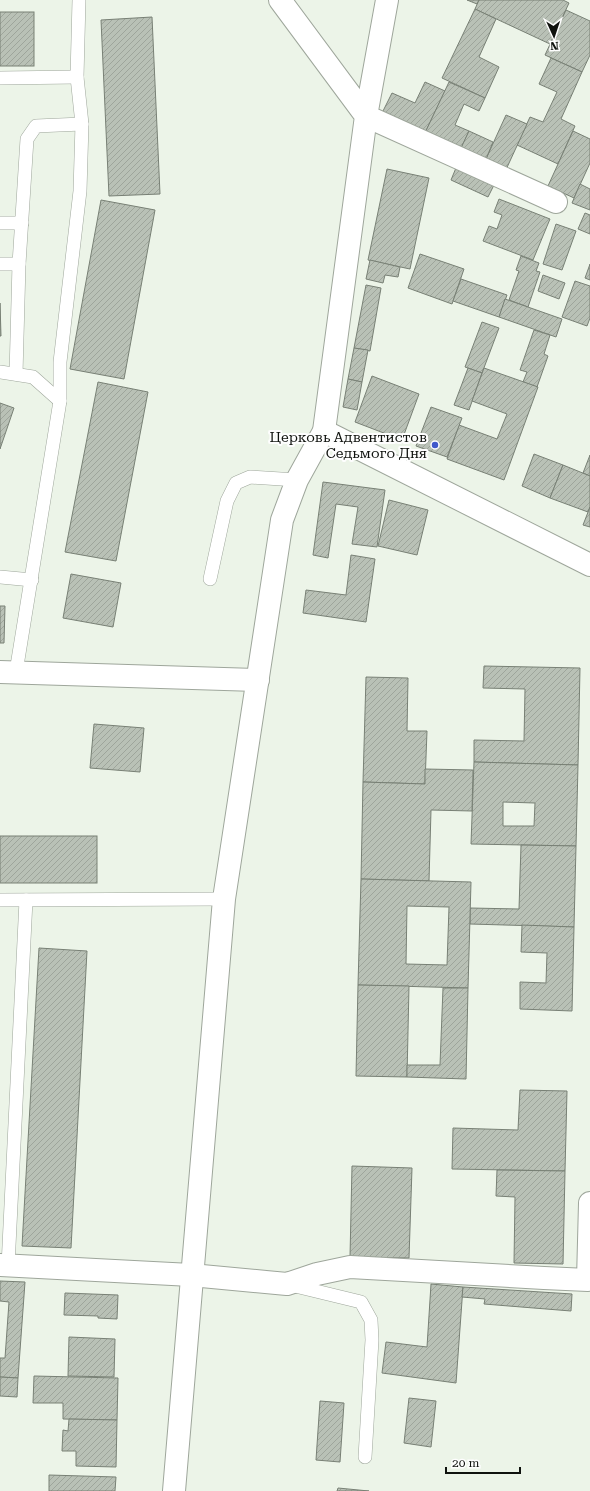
<svg xmlns="http://www.w3.org/2000/svg" width="590" height="1491" font-family="'Roboto Serif',serif">
  <style>
    .building { fill: url(#building-hatch); stroke: #788075; fill-rule: evenodd }
    .lines { fill: none; stroke-linecap: round; stroke-linejoin: round }
    .lane-casing { stroke: #9ea69b; stroke-width: 14 }
    .street-casing { stroke: #9ea69b; stroke-width: 24 }
    .lane { stroke: #fff; stroke-width: 13 }
    .street { stroke: #fff; stroke-width: 22 }
    .poi-dot { fill: #4158cb; stroke: #fefefe; stroke-width: 1.5 }
    .labels { text-anchor: middle; dominant-baseline: central; stroke-width: 4; stroke-linejoin: round; paint-order: stroke }
    .poi-label { font-size: 14px; fill: #0f120e; stroke: #fefefe; text-anchor: end }
  </style>
  <defs>
    <pattern id="building-hatch" width="6" height="6" patternUnits="userSpaceOnUse"><rect width="6" height="6" fill="#b9c1b6"/><path d="M-1 1l2-2M0 6l6-6M5 7l2-2" fill="none" stroke="#9ea59b"/></pattern>
  </defs>
  <rect width="100%" height="100%" fill="#ecf4e8"/>
  <g class="building">
    <path d="M467,0H479L477,4Z"/>
    <path d="M479,0H563L569,3L550,44L475,9Z"/>
    <path d="M475,9L496,19L479,57L499,67L485,98L442,78Z"/>
    <path d="M566,10L590,21V55L582,72L545,55Z"/>
    <rect x="0" y="12" width="34" height="54"/>
    <path d="M152,17L160,194L109,196L101,20Z"/>
    <path d="M551,58L582,72L561,119L575,126L558,164L517,145L530,117L543,122L557,92L539,84Z"/>
    <path d="M425,82L445,91L424,135L381,115L392,93L415,103Z"/>
    <path d="M449,82L485,98L479,111L464,104L455,125L469,131L460,151L424,135Z"/>
    <path d="M506,115L527,124L504,174L486,159Z"/>
    <path d="M469,131L493,142L486,159L461,148Z"/>
    <path d="M573,131L590,139V163L574,198L548,186Z"/>
    <path d="M458,163L496,181L488,197L451,180Z"/>
    <path d="M387,169L429,178L410,269L368,260Z"/>
    <path d="M580,184L590,189V210L572,203Z"/>
    <path d="M499,199L550,219L533,260L483,241L489,226L497,229L502,215L494,212Z"/>
    <path d="M101,200L155,210L124,379L70,369Z"/>
    <path d="M585,213L590,215V234L578,229Z"/>
    <path d="M556,224L576,231L562,270L543,264Z"/>
    <path d="M420,254L464,269L452,304L408,288Z"/>
    <path d="M521,256L539,263L536,271L540,272L528,307L509,300L519,271L516,270Z"/>
    <path d="M370,260L400,267L398,277L385,275L383,283L366,279Z"/>
    <path d="M590,264V280L585,278Z"/>
    <path d="M543,275L565,283L559,299L538,291Z"/>
    <path d="M461,279L507,295L499,317L453,301Z"/>
    <path d="M575,281L590,286V318L587,326L562,317Z"/>
    <path d="M366,285L381,288L370,351L354,348Z"/>
    <path d="M505,299L562,319L556,337L499,317Z"/>
    <path d="M0,303L1,336H0Z"/>
    <path d="M482,322L499,328L482,373L465,367Z"/>
    <path d="M534,330L550,335L544,354L548,356L537,387L523,382L527,372L520,370Z"/>
    <path d="M354,348L368,350L362,382L348,379Z"/>
    <path d="M468,368L482,373L469,410L454,405Z"/>
    <path d="M484,368L538,387L504,480L447,459L459,425L497,439L507,414L472,401Z"/>
    <path d="M372,376L419,394L402,440L355,422Z"/>
    <path d="M348,379L362,382L357,410L343,407Z"/>
    <path d="M98,382L148,392L116,561L65,552Z"/>
    <path d="M0,403L14,408L0,449Z"/>
    <path d="M431,407L462,418L447,457L416,446Z"/>
    <path d="M534,454L563,465L550,498L522,486Z"/>
    <path d="M590,455V476L583,473Z"/>
    <path d="M563,465L590,476V507L588,512L550,498Z"/>
    <path d="M323,482L385,490L377,547L352,544L358,507L336,504L328,558L313,555Z"/>
    <path d="M389,500L428,510L417,555L378,546Z"/>
    <path d="M590,507V527L583,525Z"/>
    <path d="M351,555L375,559L366,622L303,613L306,590L346,595Z"/>
    <path d="M71,574L121,583L113,627L63,618Z"/>
    <path d="M0,606H5L4,643H0Z"/>
    <path d="M484,666L580,668L578,765L474,762V740L524,741L525,689L483,688Z"/>
    <path d="M366,677L408,678L407,731H427L425,784L363,782Z"/>
    <path d="M94,724L144,728L140,772L90,768Z"/>
    <path d="M474,762L578,765L576,846L471,844ZM503,802L535,803L534,826H503Z"/>
    <path d="M425,769L473,770L472,811L431,810L429,881L361,879L363,782L425,784Z"/>
    <rect x="0" y="836" width="97" height="47"/>
    <path d="M521,845L576,846L574,927L470,924V908L519,909Z"/>
    <path d="M361,879L471,882L468,988L358,985ZM407,906L449,907L447,965L406,964Z"/>
    <path d="M522,925L574,927L572,1011L520,1009V982L546,983L547,953L521,952Z"/>
    <path d="M39,948L87,951L71,1248L22,1246Z"/>
    <path d="M358,985L409,986L407,1077L356,1076Z"/>
    <path d="M443,988H468L466,1079L407,1077V1065H440Z"/>
    <path d="M520,1090L567,1091L565,1171L452,1169L453,1128L518,1130Z"/>
    <path d="M352,1166L412,1168L409,1258L350,1257Z"/>
    <path d="M497,1170L565,1171L563,1264L514,1263L515,1197L496,1196Z"/>
    <path d="M0,1281L25,1282L18,1378L0,1377V1358H5L9,1302L0,1301Z"/>
    <path d="M431,1284L463,1287L456,1383L382,1373L386,1342L427,1347Z"/>
    <path d="M463,1287L572,1294L571,1311L484,1304L485,1299L462,1297Z"/>
    <path d="M65,1293L118,1295L117,1319L98,1318V1316L64,1315Z"/>
    <path d="M69,1337L115,1339L114,1377L68,1376Z"/>
    <path d="M34,1376L118,1378L117,1420L63,1419V1403H33Z"/>
    <path d="M0,1377L18,1378L17,1397L0,1396Z"/>
    <path d="M409,1398L436,1401L431,1447L404,1443Z"/>
    <path d="M320,1401L344,1403L340,1462L316,1460Z"/>
    <path d="M69,1419L117,1420L116,1467L76,1466V1451H62L63,1430L68,1431Z"/>
    <path d="M49,1475L116,1477L115,1491H49Z"/>
    <path d="M338,1488L369,1491H337Z"/>
  </g>
  <g class="lines">
    <g class="lane-casing">
      <g id="lane">
        <path d="M0,78L77,77"/>
        <path d="M0,223H22"/>
        <path d="M0,264H19"/>
        <path d="M0,372L33,377L60,401"/>
        <path d="M16,374L19,264L27,139L36,126L82,124"/>
        <path d="M0,577L32,580"/>
        <path d="M210,579L227,501L236,483L250,477L297,480"/>
        <path d="M16,672L60,401V362L80,191L82,124L77,77L79,0"/>
        <path d="M0,900L224,899"/>
        <path d="M8,1266L26,900"/>
        <path d="M291,1285L361,1302L371,1320L372,1340L365,1457"/>
      </g>
    </g>
    <g class="street-casing">
      <g id="street">
        <path d="M387,0L366,116L556,202"/>
        <path d="M324,431L590,565"/>
        <path d="M0,672L258,680"/>
        <path d="M0,1265L191,1275L287,1284L317,1274L350,1267L544,1278L588,1280L590,1203"/>
        <path d="M174,1491L224,899L282,520L297,480L324,431L366,116L280,0"/>
      </g>
    </g>
    <use href="#lane" class="lane"/>
    <use href="#street" class="street"/>
  </g>
  <circle class="poi-dot" cx="435" cy="445" r="4"/>
  <g class="labels">
    <g class="poi-label">
      <text x="427" y="437">Церковь Адвентистов<tspan x="427" dy="16">Седьмого Дня</tspan></text>
    </g>
  </g>
  <g transform="translate(554 36) rotate(177)" stroke="#fefefe" stroke-width="3" paint-order="stroke">
  <path d="M0-3L7 15L0 10L-7 15Z" fill="#0f120e"/>
  <text y="-6" font-size="11" font-weight="bold" text-anchor="middle" fill="#0f120e">N</text>
  </g>
  <path d="M446 1467v6h74v-6" fill="none" stroke="#0f120e" stroke-width="2"/>
  <text x="452" y="1467" font-size="12" fill="#0f120e" stroke="#fefefe" stroke-width="3" paint-order="stroke">20 m</text>
</svg>
